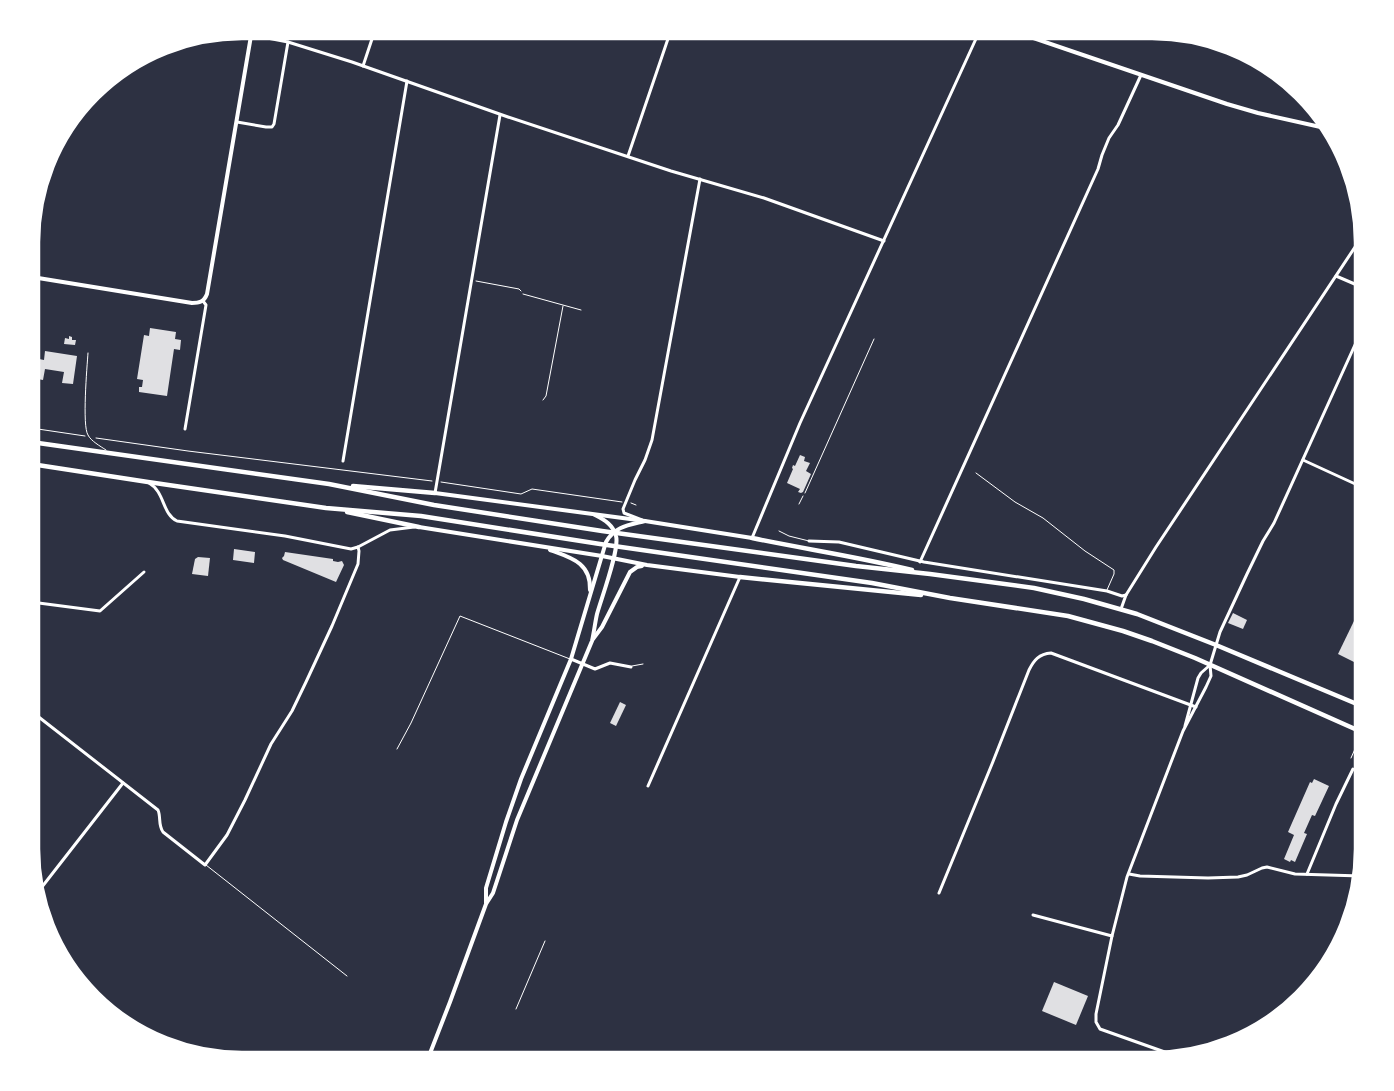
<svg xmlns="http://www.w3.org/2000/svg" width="1394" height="1091" font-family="'PT Serif',serif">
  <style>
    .building { fill: #e0e0e3 }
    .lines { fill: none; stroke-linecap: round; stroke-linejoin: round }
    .path { stroke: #fff; stroke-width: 1 }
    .service { stroke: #fff; stroke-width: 1 }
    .minor { stroke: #fff; stroke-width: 3 }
    .tertiary { stroke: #fff; stroke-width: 4 }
    .secondary { stroke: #fff; stroke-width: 4 }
    .primary { stroke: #fff; stroke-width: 4.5 }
    .rim { fill: none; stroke: #fff; stroke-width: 2.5 }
  </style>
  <rect width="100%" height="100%" fill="#2d3142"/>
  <g class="building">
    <path d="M150,328L176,332L175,339L181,340L180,350L174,349L167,396L139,392V387H142L143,380L137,379L144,335L149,336Z"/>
    <path d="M69,336L72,337V340H76L75,345L64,344L65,338L69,339Z"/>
    <path d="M45,351L77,356L73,384L62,383L64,372L45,369L43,380L32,378V366L34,358L44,360Z"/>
    <path d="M800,455L805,457L804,461L810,463L806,471L811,474L803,492L801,493L798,492L800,489L787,483L793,469L792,468L793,465L795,466Z"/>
    <path d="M234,549L255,552L254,563L233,560Z"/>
    <path d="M285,552L333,559V561L338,562L342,561L344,565L336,582L283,560L282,558L284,556Z"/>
    <path d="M198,557L210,558L208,576L192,574L195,559Z"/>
    <path d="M1233,613L1247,620L1243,629L1228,623Z"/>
    <path d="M1354,621L1364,626V643L1354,662L1338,654Z"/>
    <path d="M620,702L626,705L616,726L610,723Z"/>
    <path d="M1314,779L1329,786L1315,816L1312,815L1304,833L1307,834L1295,862L1291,860L1290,862L1284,859L1294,835L1288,832L1310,782L1312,783Z"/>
    <path d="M1054,982L1088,996L1076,1025L1042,1011Z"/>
  </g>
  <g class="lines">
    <g class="path">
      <path d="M476,281L519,289L521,291"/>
      <path d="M31,428L85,436"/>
      <path d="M96,438L188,451L432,481"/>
      <path d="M441,482L521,494L532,489L622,502"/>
      <path d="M805,493L874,339"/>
      <path d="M631,503L636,505"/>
      <path d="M1351,758L1359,740"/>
    </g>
    <g class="service">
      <path d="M523,294L581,310"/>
      <path d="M88,353C87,367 82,426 88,435C91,441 100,446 106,450"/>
      <path d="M543,400L546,396L563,306"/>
      <path d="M976,473L1015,502L1043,518L1085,551L1114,570V574L1107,590"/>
      <path d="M799,504L803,496"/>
      <path d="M779,531L789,536L809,541"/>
      <path d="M632,666L643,664"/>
      <path d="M397,749L411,723L460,616L570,659"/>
      <path d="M206,865L347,976"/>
      <path d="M516,1009L545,941"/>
      <path d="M1241,1040L1245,1030L1251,1032"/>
    </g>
    <g class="minor">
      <path d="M252,35L288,42L352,62L508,117L671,171L764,198L884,241"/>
      <path d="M363,66L375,30"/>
      <path d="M237,122L266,127H272L274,124L288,42"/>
      <path d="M628,156L671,30"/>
      <path d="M1336,276L1364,288"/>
      <path d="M185,429L206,305L203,301"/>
      <path d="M1303,460L1364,488"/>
      <path d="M343,461L407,81"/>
      <path d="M149,483C165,492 162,514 177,521L285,536L351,549L358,547L390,530L414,527"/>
      <path d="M435,493L500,115"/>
      <path d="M642,520L624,513L623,509L635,480L645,460L652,440L700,179"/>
      <path d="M752,538L800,423L980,30"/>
      <path d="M809,541L839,542L924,562L1107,591L1122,596L1126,595"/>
      <path d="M920,562L1098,169L1102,155L1109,138L1118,125L1141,75"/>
      <path d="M31,602L100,611L144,572"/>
      <path d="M1121,609L1126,595L1156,547L1363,235"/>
      <path d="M571,659L595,669L610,663L631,667"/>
      <path d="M31,711L158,810C161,817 158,825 163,832L205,865L227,835L245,800L271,744L292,711L306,682L332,626L358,564L359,551L358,547"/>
      <path d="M1185,726L1198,678L1201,673L1210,665"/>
      <path d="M648,786L740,577"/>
      <path d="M1129,874L1140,876L1208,878L1238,877L1247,875L1262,868L1267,867L1295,874L1361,876"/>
      <path d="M1307,874L1336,804L1353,769"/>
      <path d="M38,892L123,783"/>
      <path d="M939,893L992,764L1029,670C1034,660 1039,654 1051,653L1196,707"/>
      <path d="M1033,915L1112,936"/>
      <path d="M1176,1056L1100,1029L1096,1022V1014L1112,936L1127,877L1183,731L1206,687L1211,676L1210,665L1220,632L1247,574L1263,541L1274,523L1364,325"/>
    </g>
    <g class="tertiary">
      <path d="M1010,30L1227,104L1258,113L1325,128"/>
      <path d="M32,277L192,303C199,303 204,302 207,294L252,30"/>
    </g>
    <g class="secondary">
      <path d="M435,493L645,521L752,538"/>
      <path d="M419,527L602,556L647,565L740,577"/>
      <path d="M550,550C572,558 591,563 590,590"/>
      <path d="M593,639L602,627L630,572L637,567L642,566"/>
      <path d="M486,903V888L506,822L521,779L571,659L606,542C615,526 629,525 645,521"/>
      <path d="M427,1061L450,1002L486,904L493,893L517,820L592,641C594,632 595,623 597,614C601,599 620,549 616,536C613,525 605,520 595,515"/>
    </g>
    <g class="primary">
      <path d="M31,442L329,484L434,505L602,531L856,566L930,574L1034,588L1084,599L1137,614L1216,645L1364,707"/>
      <path d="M31,464L148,482L326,508L421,516L600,544L872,583L950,598L1068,616L1123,631L1152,641L1195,658L1364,733"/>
      <path d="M353,486L435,493"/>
      <path d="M347,512L419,527"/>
      <path d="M752,538C805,549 859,557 912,570"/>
      <path d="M740,577L921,595"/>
    </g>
  </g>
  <path d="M0 0H1394V1091H0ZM242 39H1152A203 203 0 0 1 1355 242V849A203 203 0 0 1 1152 1052H242A203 203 0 0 1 39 849V242A203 203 0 0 1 242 39Z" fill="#fff" fill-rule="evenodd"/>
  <path class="rim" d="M242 39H1152A203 203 0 0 1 1355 242V849A203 203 0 0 1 1152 1052H242A203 203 0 0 1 39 849V242A203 203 0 0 1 242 39Z"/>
</svg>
